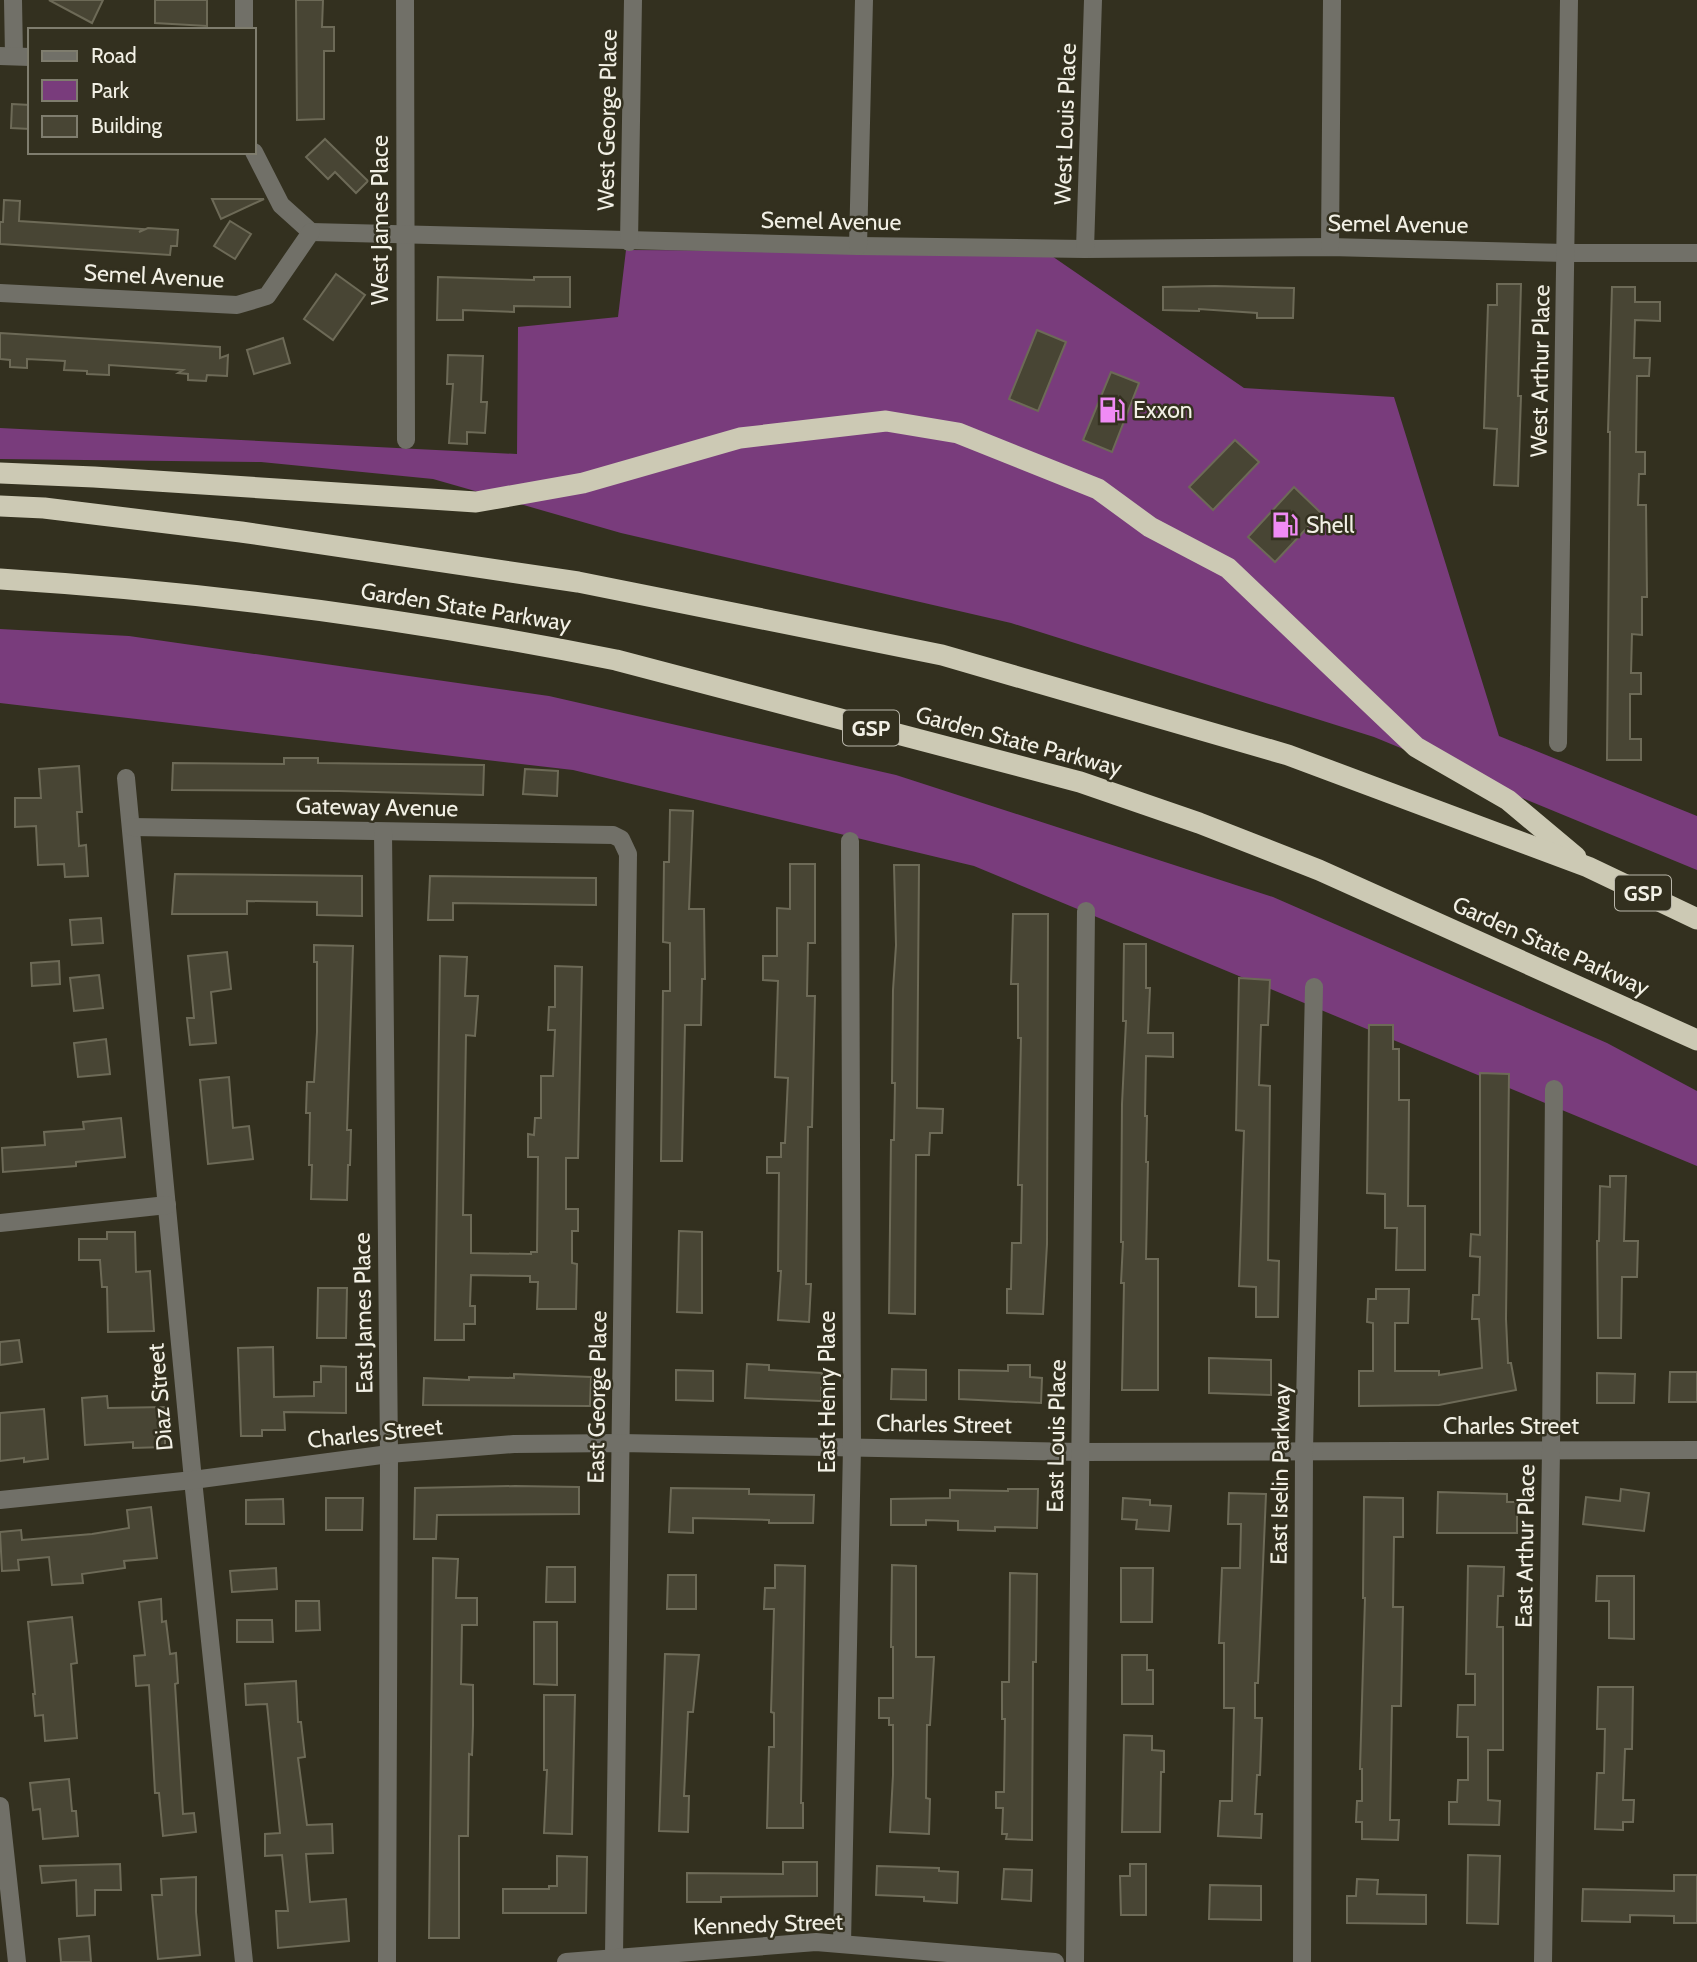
<svg xmlns="http://www.w3.org/2000/svg" width="1697" height="1962" font-family="Cabin,sans-serif">
  <style>
    .green { fill: #793c7c }
    .building { fill: #484534; stroke: #6d6a57; stroke-width: 2 }
    .lines { fill: none; stroke-linecap: round; stroke-linejoin: round }
    .street { stroke: #717068; stroke-width: 18 }
    .highway { stroke: #ccc9b4; stroke-width: 21 }
    .labels { text-anchor: middle; dominant-baseline: central; stroke-width: 5; stroke-linejoin: round; paint-order: stroke }
    .shield { fill: #33301f; stroke: #b9b6aa; stroke-width: 2 }
    .shield-label { font-size: 21px; font-weight: bold; fill: #f2f0e5 }
    .street-label { font-size: 23px; fill: #f2f0e5; stroke: #33301f }
    .poi-label { font-size: 23px; fill: #f2f0e5; stroke: #33301f; text-anchor: start }
  </style>
  <rect width="100%" height="100%" fill="#33301f"/>
  <g class="green">
    <path d="M626,250L1046,252L1244,388L1394,397L1499,736L1697,816V870L1374,737L1011,623L621,533L433,479L261,462L0,459V428L517,454L518,327L618,317Z"/>
    <path d="M0,629L129,636L549,696L896,775L1273,897L1607,1043L1697,1091V1166L974,866L573,770L0,703Z"/>
  </g>
  <g class="building">
    <path d="M49,0H103L92,23Z"/>
    <path d="M155,0H207V26L155,23Z"/>
    <path d="M296,0H323L322,27H334V51H324V119L297,120Z"/>
    <path d="M12,104L30,105V129L11,128Z"/>
    <path d="M325,139L368,181L356,193L335,172L328,179L306,157Z"/>
    <path d="M212,199H264L221,219Z"/>
    <path d="M4,200L20,201L19,221L143,229L139,232L148,228L178,230L177,246H171L170,255L0,244V222H3Z"/>
    <path d="M230,221L251,234L235,259L214,246Z"/>
    <path d="M336,274L365,295L333,340L304,319Z"/>
    <path d="M438,277L534,280V277H570V307L514,306V312L463,310V320H437Z"/>
    <path d="M1497,284H1521L1518,396H1521L1518,486L1494,485L1497,429L1484,428L1488,305H1497Z"/>
    <path d="M1215,286L1294,288L1293,318H1257V313L1199,309V311L1163,310V287Z"/>
    <path d="M1612,287H1635V302H1660V321L1635,320L1634,358H1650L1649,376H1637L1636,452H1645V474H1639L1638,505H1646L1647,597H1642V635L1632,634L1631,673H1641V694H1630V739H1641V760H1607L1610,432H1608Z"/>
    <path d="M1037,330L1066,342L1038,411L1009,399Z"/>
    <path d="M0,333L220,347V358L228,355L227,376L207,375L206,381L188,380V374L178,373L183,370L109,365V375L87,374V371L64,370L65,361L27,359V368L10,367V360L0,359Z"/>
    <path d="M283,338L290,363L254,374L247,350Z"/>
    <path d="M448,355L483,356L481,402H487L485,433L467,432V444L449,443L453,384H447Z"/>
    <path d="M1111,372L1139,383L1112,452L1083,440Z"/>
    <path d="M1235,440L1259,462L1213,510L1189,487Z"/>
    <path d="M1294,487L1321,513L1275,562L1248,537Z"/>
    <path d="M284,758H318V763L484,765L483,795L339,791L172,790L173,763L284,764Z"/>
    <path d="M79,766L82,812H77L79,846L86,845L88,876L65,877L64,864L38,865L36,826L15,827V798H41L39,769Z"/>
    <path d="M525,769L558,771L557,796L523,794Z"/>
    <path d="M670,810L693,811L689,909H704L705,979H702L701,1025H685L682,1161H661L663,991H670V943L663,942L664,862H669Z"/>
    <path d="M790,864H815V943H808L807,996H815L812,1127H808L806,1284H811L809,1322L778,1320L781,1271H778L779,1173H767V1157H781V1143H785L788,1078L775,1077L778,981L763,980V956H777V908L790,909Z"/>
    <path d="M894,865H919L917,1108L943,1109L942,1133H930L929,1155H916L915,1314L889,1313L891,1140H894L895,1083H892L893,990L896,945Z"/>
    <path d="M175,874L362,876V916L317,915V902L247,901V914H172Z"/>
    <path d="M430,876L596,878V905L453,903V920H428Z"/>
    <path d="M1013,914H1048L1047,1244L1043,1314L1007,1313V1289H1011L1012,1243H1021L1022,1185H1018L1021,1038H1018V984H1011Z"/>
    <path d="M101,918L103,943L72,945L70,920Z"/>
    <path d="M1124,944H1146V988H1150L1148,1033H1173V1057L1146,1056L1145,1116H1147L1146,1162H1148L1146,1259H1158V1390H1122L1124,1283H1121L1123,1242H1121L1122,1104L1126,1021H1123Z"/>
    <path d="M314,945L353,946L347,1130H351L350,1165H348L347,1200L311,1199L312,1165H309L310,1113H306L307,1082H314L317,1032V962H314Z"/>
    <path d="M227,952L231,989L211,992L216,1043L190,1045L187,1018H194L188,956Z"/>
    <path d="M440,956L467,957L465,996H478L475,1036L466,1035L463,1215H471V1253L531,1254V1252H537L538,1157H528V1134L534,1135L535,1118H541V1076H553L555,1030H548L549,1007H555V966L582,967L578,1158H566V1209H578V1231H572V1263L577,1264L576,1309H537L538,1282H530V1276L471,1275L470,1306H475V1324H464V1340H435Z"/>
    <path d="M59,961L60,984L32,986L31,963Z"/>
    <path d="M99,975L103,1008L74,1011L70,978Z"/>
    <path d="M1239,978L1270,980L1268,1025H1261L1259,1085L1270,1086L1268,1260L1279,1261L1278,1317H1256V1287L1239,1286L1244,1131L1236,1130Z"/>
    <path d="M1369,1025H1393V1049H1399V1100H1409L1408,1206H1425V1270H1396L1397,1228H1385V1194L1367,1193Z"/>
    <path d="M106,1039L110,1074L78,1077L74,1043Z"/>
    <path d="M1480,1073L1509,1074L1506,1319L1508,1363H1511L1516,1390L1439,1405L1359,1406V1371H1373V1323L1367,1322L1368,1299H1376V1289H1409L1408,1323H1395V1371H1439V1375L1482,1368L1479,1319H1472L1473,1295H1479L1480,1257L1470,1256L1471,1234L1480,1235Z"/>
    <path d="M229,1077L233,1128L249,1126L253,1159L208,1164L200,1080Z"/>
    <path d="M121,1118L125,1157L76,1162V1166L3,1172L2,1148L45,1145L44,1132L84,1129L83,1122Z"/>
    <path d="M1610,1176H1626L1624,1241H1638L1637,1277H1622L1621,1338H1598L1597,1241H1599L1600,1186L1610,1187Z"/>
    <path d="M679,1231L702,1232V1313L677,1312Z"/>
    <path d="M107,1232H135L136,1272L150,1271L154,1331L108,1332L107,1287H102L100,1260H79V1239H107Z"/>
    <path d="M318,1288H347L346,1338H317Z"/>
    <path d="M19,1340L22,1362L0,1365V1342Z"/>
    <path d="M273,1347L274,1397L314,1396V1382H321V1366L346,1367V1413L284,1412L285,1430H262V1436H241L238,1348Z"/>
    <path d="M1209,1358L1271,1360V1395L1209,1393Z"/>
    <path d="M747,1364L769,1365V1370L822,1373L821,1401L745,1398Z"/>
    <path d="M1008,1365H1030V1377L1042,1378L1041,1403L959,1399V1370L1008,1371Z"/>
    <path d="M892,1369L926,1370V1400L891,1399Z"/>
    <path d="M676,1370L713,1371V1401L676,1400Z"/>
    <path d="M1670,1372H1697V1402H1669Z"/>
    <path d="M1597,1373L1635,1374L1634,1403H1597Z"/>
    <path d="M514,1374L591,1377L590,1406L423,1405L424,1378L469,1380V1377L514,1378Z"/>
    <path d="M107,1396L108,1408L165,1407V1447L133,1448V1442L85,1445L82,1398Z"/>
    <path d="M44,1409L48,1459L24,1462V1458L0,1461V1413Z"/>
    <path d="M515,1486L579,1487V1514L437,1515L436,1539H414L415,1488Z"/>
    <path d="M671,1488L749,1489V1494L814,1495L813,1523H769V1520L693,1518V1533L669,1532Z"/>
    <path d="M1008,1489H1038L1037,1528L995,1527V1531L958,1530V1521L926,1520V1525H891V1499L950,1498V1490L1008,1491Z"/>
    <path d="M1621,1489L1649,1493L1644,1531L1583,1524L1586,1497L1620,1501Z"/>
    <path d="M1438,1492L1507,1494V1502H1517V1533H1437Z"/>
    <path d="M1229,1493L1266,1494L1258,1683H1255V1718H1262L1260,1775H1257L1255,1814H1262L1261,1838L1218,1836L1220,1801H1232L1234,1708H1224V1643H1219L1222,1568H1240L1241,1524H1228Z"/>
    <path d="M1364,1497L1403,1498V1537H1394L1393,1607H1403L1401,1706H1392L1390,1820H1399L1398,1840L1362,1839V1822H1356L1357,1801H1362V1769H1360L1365,1598H1363Z"/>
    <path d="M326,1498H363L362,1530H326Z"/>
    <path d="M1123,1498L1150,1500V1505L1171,1506L1169,1531L1136,1529L1137,1520L1122,1519Z"/>
    <path d="M283,1499L284,1524H246V1500Z"/>
    <path d="M151,1507L157,1558L124,1561L125,1568L82,1574L83,1583L52,1585L49,1557L18,1560L19,1570L2,1571L0,1532L21,1530L22,1540L92,1534L129,1528L127,1510Z"/>
    <path d="M433,1558L458,1559L456,1598H477V1625H462L461,1684L473,1685V1726L472,1755L469,1754L468,1836H459V1938H429Z"/>
    <path d="M775,1565L805,1566L801,1803H803V1828H767L769,1747H774V1713L771,1712L774,1609H764L765,1588H775Z"/>
    <path d="M892,1565L916,1566V1657H934L930,1725H927L926,1798L930,1799L929,1834L890,1832L893,1775V1725H889V1718H879V1698H893V1647H891Z"/>
    <path d="M1468,1566L1504,1567L1503,1596H1498L1497,1627H1503V1750H1488V1800L1500,1801L1499,1825L1449,1824V1802H1457L1458,1780H1468V1737H1457L1458,1705H1475V1674H1466Z"/>
    <path d="M547,1567H575V1602H546Z"/>
    <path d="M276,1568L277,1589L232,1592L230,1571Z"/>
    <path d="M1121,1568H1153L1152,1622H1121Z"/>
    <path d="M1010,1573L1037,1574L1036,1662H1033L1032,1840L1006,1839L1007,1834H1002L1003,1808H996V1792H1004L1005,1719H1002V1682H1009Z"/>
    <path d="M668,1575H696V1609H667Z"/>
    <path d="M1597,1576H1634V1639L1609,1638V1601H1596Z"/>
    <path d="M161,1599L162,1622L166,1621L170,1654L176,1653L178,1683L175,1684L183,1814L194,1813L196,1832L163,1836L159,1793H155L149,1685L136,1686L134,1656L145,1655L139,1602Z"/>
    <path d="M296,1601H319L320,1630L296,1631Z"/>
    <path d="M72,1617L77,1663L71,1664L77,1738L45,1741L43,1715L35,1716L33,1694H35L28,1622Z"/>
    <path d="M237,1620H272L273,1642H237Z"/>
    <path d="M534,1622H557V1685L534,1684Z"/>
    <path d="M665,1654L699,1655L693,1712H688L684,1796H689L688,1832L659,1831Z"/>
    <path d="M1122,1655H1147V1670H1153V1704H1122Z"/>
    <path d="M296,1681L298,1722H301L305,1757L298,1758L307,1825L332,1824L333,1853L306,1854L310,1902L346,1899L349,1941L278,1948L276,1911H288L282,1855L265,1856V1834L280,1833L267,1704L246,1705L245,1684Z"/>
    <path d="M1598,1687H1633L1632,1749H1625L1623,1800H1634L1633,1822H1623V1830L1595,1829L1597,1773H1604L1605,1729H1597Z"/>
    <path d="M544,1695H575L572,1834L544,1833L547,1770H544Z"/>
    <path d="M1124,1735L1152,1736V1750L1164,1751V1772H1161L1160,1832H1122Z"/>
    <path d="M69,1779L72,1811H76L78,1836L43,1839L40,1809L33,1810L30,1783Z"/>
    <path d="M1468,1855L1500,1856L1498,1924L1467,1923Z"/>
    <path d="M557,1856L587,1857L586,1913H503V1889H549V1886H557Z"/>
    <path d="M783,1862H817V1896L721,1897V1902H687V1873L783,1874Z"/>
    <path d="M120,1864L121,1890H95V1915L77,1916L76,1880L42,1883L40,1866Z"/>
    <path d="M1130,1864H1146V1915H1121L1120,1876H1130Z"/>
    <path d="M877,1866L939,1868V1871L958,1872L957,1903L924,1901V1897L876,1895Z"/>
    <path d="M1004,1869L1032,1870L1031,1901L1002,1899Z"/>
    <path d="M1674,1875H1697V1923H1674V1916L1630,1915V1922L1582,1921L1583,1889L1674,1891Z"/>
    <path d="M196,1877V1912L200,1955L158,1959L152,1895H162L161,1879Z"/>
    <path d="M1357,1879L1378,1880L1377,1894L1426,1895V1924L1347,1923V1896H1356Z"/>
    <path d="M1210,1885L1261,1886V1920L1209,1919Z"/>
    <path d="M89,1936L91,1962H61L59,1939Z"/>
  </g>
  <g class="lines">
    <g class="street">
      <path d="M13,0L14,56"/>
      <path d="M244,0V30"/>
      <path d="M405,0L406,440"/>
      <path d="M0,56L30,57"/>
      <path d="M254,152L281,205L311,232"/>
      <path d="M311,232L858,246L1085,249L1330,247L1566,253H1697"/>
      <path d="M629,242L633,0"/>
      <path d="M858,246L864,0"/>
      <path d="M1330,247L1332,0"/>
      <path d="M1085,249L1093,0"/>
      <path d="M0,293L237,305L267,296L311,232"/>
      <path d="M1558,743L1569,0"/>
      <path d="M126,778L193,1480L244,1962"/>
      <path d="M132,827L613,835L621,839L628,854L614,1956"/>
      <path d="M383,832L389,1454L387,1962"/>
      <path d="M0,1223L167,1205"/>
      <path d="M0,1500L193,1480L389,1454L514,1444L621,1443L1080,1452L1697,1450"/>
      <path d="M0,1806L17,1962"/>
      <path d="M842,1944L852,1447L850,841"/>
      <path d="M566,1962L816,1942L1055,1962"/>
      <path d="M1075,1962L1086,911"/>
      <path d="M1302,1962L1304,1451L1314,987"/>
      <path d="M1543,1962L1551,1450L1554,1089"/>
    </g>
    <g class="highway">
      <path d="M0,473L94,477L476,502L583,483L740,438L886,421L958,433L1098,489L1150,527L1228,568L1416,747L1508,800L1576,857"/>
      <path d="M0,506L44,508L241,532L578,582L942,655L1288,755L1588,867L1697,919"/>
      <path d="M0,579C207,592 412,619 616,660L1080,782L1199,823L1319,870L1697,1040"/>
    </g>
  </g>
  <defs>
    <g id="fuel-bare" transform="scale(2.1)"><path d="M-5.5-6h7V0h2V4h1.3V-2.5L3-4.5l.8-.8L6-3V5H2.5V1h-1V6h-7ZM-4.2-4.7v3.2H.2V-4.7Z" fill="#f08bf5" stroke="#33301f" stroke-width="2.5" paint-order="stroke"/></g>
  </defs>
  <g fill-rule="evenodd">
    <use href="#fuel-bare" x="1112" y="410"/>
    <use href="#fuel-bare" x="1285" y="525"/>
  </g>
  <g class="labels">
    <g class="shield">
      <rect x="843" y="710.5" width="56" height="35" rx="5"/>
      <rect x="1615" y="875.5" width="56" height="35" rx="5"/>
    </g>
    <g class="shield-label">
      <text x="871" y="728">GSP</text>
      <text x="1643" y="893">GSP</text>
    </g>
    <g class="street-label">
      <text transform="translate(607 120) rotate(-89)">West George Place</text>
      <text transform="translate(1065 124) rotate(-88)">West Louis Place</text>
      <text transform="translate(380 220) rotate(-90)">West James Place</text>
      <text transform="translate(831 221) rotate(1)">Semel Avenue</text>
      <text transform="translate(1398 224) rotate(1)">Semel Avenue</text>
      <text transform="translate(154 276) rotate(3)">Semel Avenue</text>
      <text transform="translate(1540 371) rotate(-89)">West Arthur Place</text>
      <text transform="translate(466 607) rotate(9)">Garden State Parkway</text>
      <text transform="translate(1019 741) rotate(15)">Garden State Parkway</text>
      <text transform="translate(377 807) rotate(1)">Gateway Avenue</text>
      <text transform="translate(1551 946) rotate(24)">Garden State Parkway</text>
      <text transform="translate(363 1313) rotate(-91)">East James Place</text>
      <text transform="translate(827 1392) rotate(-90)">East Henry Place</text>
      <text transform="translate(160 1397) rotate(-95)">Diaz Street</text>
      <text transform="translate(597 1397) rotate(-89)">East George Place</text>
      <text transform="translate(944 1424) rotate(1)">Charles Street</text>
      <text x="1511" y="1426">Charles Street</text>
      <text transform="translate(375 1433) rotate(-6)">Charles Street</text>
      <text transform="translate(1056 1436) rotate(-89)">East Louis Place</text>
      <text transform="translate(1280 1474) rotate(-89)">East Iselin Parkway</text>
      <text transform="translate(1525 1546) rotate(-89)">East Arthur Place</text>
      <text transform="translate(768 1924) rotate(-2)">Kennedy Street</text>
    </g>
    <g class="poi-label">
      <text x="1133" y="410">Exxon</text>
      <text x="1306" y="525">Shell</text>
    </g>
  </g>
  <rect x="28" y="28" width="228" height="126" fill="#33301f" stroke="#7f7d6e" stroke-width="2"/>
  <rect x="42" y="51" width="35" height="10" fill="#717068" stroke="#7f7d6e" stroke-width="2"/>
  <text x="91" y="63" font-size="21" fill="#f2f0e5">Road</text>
  <rect x="42" y="80" width="35" height="21" fill="#793c7c" stroke="#7f7d6e" stroke-width="2"/>
  <text x="91" y="98" font-size="21" fill="#f2f0e5">Park</text>
  <rect x="42" y="116" width="35" height="21" fill="#484534" stroke="#7f7d6e" stroke-width="2"/>
  <text x="91" y="133" font-size="21" fill="#f2f0e5">Building</text>
</svg>
